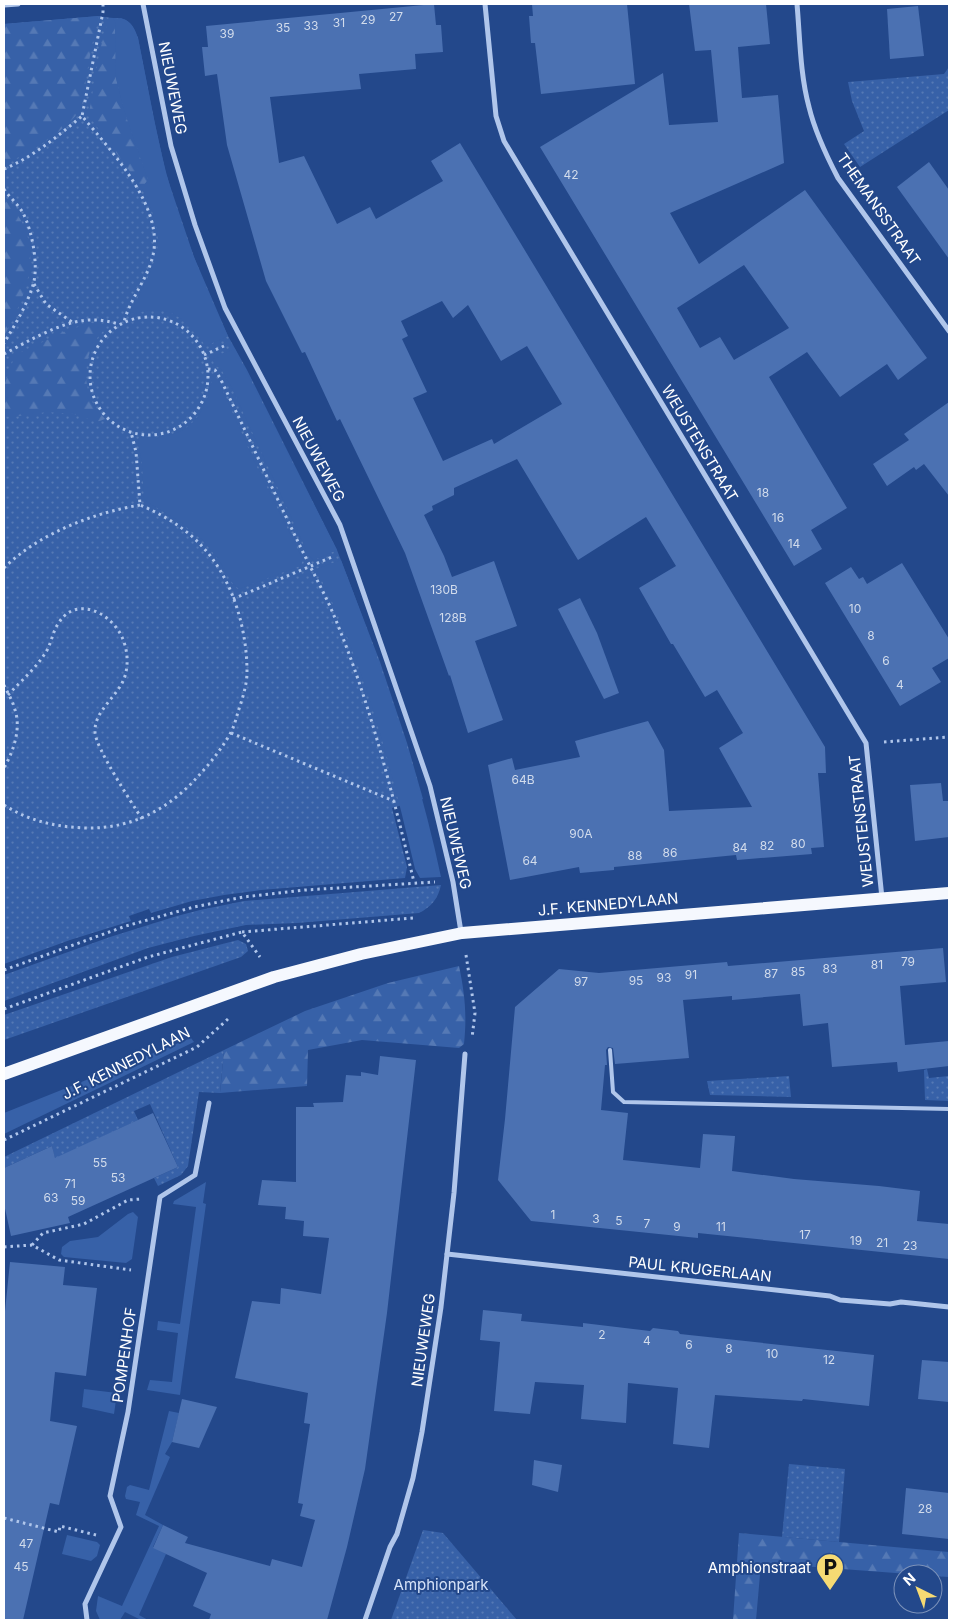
<svg xmlns="http://www.w3.org/2000/svg" width="953" height="1624" font-family="Inter,sans-serif">
  <style>
    .grass { fill: url(#grass-dots) }
    .forest { fill: url(#forest-firs) }
    .garden { fill: #3761a8 }
    .building { fill: #4b71b2; fill-rule: evenodd }
    .lines { fill: none; stroke-linecap: round; stroke-linejoin: round }
    .path { stroke: #b0c6eb; stroke-width: 3; stroke-dasharray: 2.5 4; stroke-linecap: butt }
    .lane { stroke: #b0c6eb; stroke-width: 4 }
    .street { stroke: #b0c6eb; stroke-width: 5 }
    .primary { stroke: #f5f8fe; stroke-width: 12 }
    .labels { text-anchor: middle; dominant-baseline: central; stroke-width: 4; stroke-linejoin: round; paint-order: stroke }
    .number-label { font-size: 12px; fill: #d2dcec }
    .street-label { font-size: 15px; fill: #fff; stroke: #23488b }
    .poi-label { font-size: 15px; fill: #fff; stroke: #23488b; text-anchor: end }
    .park-label { font-size: 15px; fill: #d5e2f8; stroke: #23488b }
  </style>
  <defs>
    <pattern id="grass-dots" width="8" height="8" patternUnits="userSpaceOnUse" patternTransform="scale(1.25)"><rect width="8" height="8" fill="#3761a8"/><path d="M2 2h.1M6 6h.1" fill="none" stroke="#5579b5" stroke-width="1.8" stroke-linecap="round"/></pattern>
    <pattern id="forest-firs" width="22" height="20" patternUnits="userSpaceOnUse" patternTransform="scale(1.25)"><rect width="22" height="20" fill="#3761a8"/><path d="M5 1l3.5 6h-7zM16 11l3.5 6h-7z" fill="#5579b5"/></pattern>
  </defs>
  <rect width="100%" height="100%" fill="#23488b"/>
  <g class="grass">
    <path d="M99,16C122,21 128,12 138,38L155,124L166,174L194,257L228,336L247,370L337,550L380,662L407,743L423,799L392,808L407,867L405,878L261,890L224,895L192,901L151,913L149,909L129,916L131,921L70,940L4,964V24Z"/>
    <path d="M949,67V110L860,167L844,144L864,131L852,101L848,82L944,74Z"/>
    <path d="M441,885C438,899 431,907 419,913L297,923L246,925L194,936L148,948L4,1001V975L110,937L177,916L200,910L244,901Z"/>
    <path d="M238,940L246,944L248,951L241,957L4,1040V1015L172,957Z"/>
    <path d="M224,1050L220,1093L199,1092L188,1166L181,1175L158,1186L154,1178L178,1167L150,1104L134,1111L138,1120L55,1159L52,1146L4,1168V1157Z"/>
    <path d="M927,1069L929,1078L949,1076V1101L925,1100L924,1070Z"/>
    <path d="M789,1076L791,1097L710,1095L707,1081Z"/>
    <path d="M789,1464L845,1469L839,1542L782,1537Z"/>
    <path d="M423,1530L443,1533L517,1620H391Z"/>
  </g>
  <g class="forest">
    <path d="M99,16C94,35 90,54 87,73C85,84 85,97 81,107C75,125 22,159 4,163V24Z"/>
    <path d="M113,19L115,21L116,78L123,107L148,180L144,185H140L92,120L89,113L100,50L108,21Z"/>
    <path d="M4,199C48,241 29,290 4,336Z"/>
    <path d="M90,323L103,324L106,328C84,348 80,381 95,407C97,411 102,415 105,419L97,422L74,414L47,412L13,417L4,416V386L15,355L66,331Z"/>
    <path d="M459,966C465,994 467,1016 464,1044L459,1048L362,1040L308,1050L307,1086L220,1093L224,1050L305,1011L388,983Z"/>
    <path d="M739,1533L949,1552V1577L933,1576V1574H909L761,1563L756,1620H733Z"/>
  </g>
  <g class="garden">
    <path d="M121,18C132,22 134,27 138,38C147,83 155,128 166,172C181,228 203,283 228,336L206,346C185,319 170,302 133,314L130,313C158,258 171,244 140,185H144L148,180L123,107L116,78L115,21L113,19Z"/>
    <path d="M235,349L337,550L314,560L309,556L231,386L221,369L215,365L213,361L215,356Z"/>
    <path d="M212,380H218L254,461L303,560L300,566L239,589L233,584L220,562L203,540L177,520L147,502L144,498L142,463L138,443L139,438C146,436 152,438 159,437C193,434 206,410 212,380Z"/>
    <path d="M341,560C381,665 418,767 441,877L420,878L415,869C391,767 365,662 316,569Z"/>
    <path d="M4,693C14,716 13,731 4,754Z"/>
    <path d="M191,1038L194,1042L4,1134V1113Z"/>
    <path d="M206,1182L203,1203L206,1204L180,1395L147,1390L150,1380L172,1382L178,1333L157,1330L158,1321L180,1324L196,1207L173,1204L174,1201Z"/>
    <path d="M133,1212L138,1217L132,1259L126,1263L64,1257L61,1254L62,1247L70,1241L98,1237L128,1214Z"/>
    <path d="M84,1389L117,1393L114,1414L82,1407Z"/>
    <path d="M169,1411L179,1413L172,1442L165,1454L170,1457L145,1515L163,1525L153,1547L166,1554L139,1615L148,1620H141L125,1612L120,1620H100L96,1611L98,1596L122,1606L159,1526L136,1515L140,1502L126,1499L125,1496L127,1487L130,1485L149,1490Z"/>
    <path d="M67,1535L97,1542L100,1545L97,1556L91,1561L62,1554Z"/>
  </g>
  <g class="building">
    <path d="M434,4L436,25H441L443,52L415,54L416,69L359,74L361,89L270,97L279,163L304,156L337,224L370,207L376,219L443,181L431,161L460,143L825,747L826,773H818L824,847L811,848L812,854L737,860L736,855L614,867V870L580,873L579,867L510,880L488,765L512,758L515,770L580,757L575,741L648,721L664,750L669,811L752,807L719,748L743,733L717,690L705,697L673,644H671L639,588L676,566L646,517L578,560L517,459L454,488V495L432,506L433,510L424,515L444,556L452,577L494,561L517,626L475,641L503,720L468,733L450,675L449,676L405,553L340,419L337,421L305,352L302,353L266,281L227,145L217,74L205,76L202,47H208L206,26ZM442,301L453,318L468,305L501,361L527,346L562,404L494,444L492,439L443,461L413,398L427,392L402,339L408,336L401,321Z"/>
    <path d="M532,4H627L635,84L541,94L535,43H531L529,16H533Z"/>
    <path d="M689,4H766L770,44L738,47L742,98L778,95L784,163L670,213L699,264L805,190L927,358L898,380L887,364L840,397L807,352L769,377L847,508L811,530L822,549L794,566L540,147L663,73L669,125L718,122L711,50L695,51ZM744,265L789,328L734,360L720,337L700,348L677,308Z"/>
    <path d="M918,6L924,56L890,59L887,9Z"/>
    <path d="M929,162L949,190V259L897,187Z"/>
    <path d="M949,402V496L924,464L916,470L914,467L887,486L873,464L909,440L904,434Z"/>
    <path d="M902,563L949,639V658L932,668L941,682L900,706L825,583L851,567L859,579L863,577L867,584Z"/>
    <path d="M580,598L597,633L619,693L604,699L558,609Z"/>
    <path d="M941,783L943,801H949V837L915,841L910,785Z"/>
    <path d="M943,948L946,982L900,986L905,1045L949,1041V1066L898,1072L897,1062L832,1067L828,1023L803,1026L800,994L732,1000V996L683,1000L689,1058L615,1064L613,1048L608,1047L606,1050L607,1065H605L601,1110L628,1113L623,1160L700,1168L703,1134L735,1136L732,1171L794,1179L879,1186L920,1191L917,1221L949,1224V1259L698,1233V1238L531,1221L498,1180L505,1119L515,1007L559,969L599,973L727,962L728,966Z"/>
    <path d="M380,1056L416,1060L387,1313L365,1469L347,1547L327,1620H209L211,1614L193,1606L207,1573L153,1548L163,1525L188,1537L185,1543L270,1566L272,1559L302,1567L315,1520L300,1516L303,1504L298,1503L310,1424L304,1423L308,1393L235,1378L252,1301L280,1304L281,1288L321,1294L329,1238L303,1236L304,1221L285,1219L286,1207L258,1205L262,1180L296,1182V1107H314L313,1103L343,1102L346,1075L361,1076V1072L378,1075Z"/>
    <path d="M153,1113L178,1167L68,1217L70,1223L11,1236L4,1204V1168L52,1146L55,1158Z"/>
    <path d="M10,1262L65,1267L63,1285L97,1288L86,1376L55,1372L50,1421L77,1426L59,1505L50,1503L23,1620H4V1321Z"/>
    <path d="M483,1310L522,1314L521,1321L583,1327V1323L650,1331L653,1328L678,1331L680,1334L874,1355L869,1406L803,1399L802,1401L715,1395L709,1448L673,1444L678,1388L628,1383L626,1423L581,1419L584,1385L535,1382L530,1414L494,1411L500,1342L480,1340Z"/>
    <path d="M922,1360L949,1362V1402L918,1399Z"/>
    <path d="M182,1399L217,1407L199,1448L172,1442Z"/>
    <path d="M534,1460L562,1465L558,1492L532,1485Z"/>
    <path d="M906,1488L949,1493V1539L902,1534Z"/>
  </g>
  <g class="lines">
    <g class="path">
      <path d="M103,4V12L82,116C111,151 167,209 152,259C146,281 130,299 124,322"/>
      <path d="M4,169C33,157 58,136 82,116"/>
      <path d="M4,189C9,197 18,204 23,213C32,230 39,266 33,285C27,305 15,325 4,343"/>
      <path d="M34,284L46,304L72,322"/>
      <circle cx="149" cy="376" r="59"/>
      <path d="M4,354C29,341 66,318 96,320C104,320 111,322 119,324"/>
      <path d="M204,355L224,346"/>
      <path d="M208,369L215,370L220,378C247,434 273,490 300,546C313,573 328,599 339,628C372,710 393,796 414,882"/>
      <path d="M4,568C38,534 93,513 140,505"/>
      <path d="M233,599L332,557"/>
      <path d="M4,685C7,692 12,699 14,707C22,727 14,750 4,768"/>
      <path d="M8,695C20,682 34,670 44,655C51,646 52,633 58,624C72,600 99,607 115,626C126,639 130,659 125,676C119,696 94,710 95,732C95,747 132,803 142,819"/>
      <path d="M231,733L394,801"/>
      <path d="M884,742L949,737"/>
      <path d="M4,805C29,821 56,827 86,828C133,829 171,808 201,773C212,761 222,748 230,734C234,727 236,719 238,712C242,700 247,685 247,672C247,634 236,592 214,561C196,535 169,517 140,505L136,452L131,432"/>
      <path d="M242,932L413,918"/>
      <path d="M466,955L475,1013L472,1038"/>
      <path d="M4,970L126,926L194,907L243,897L305,890L435,882"/>
      <path d="M4,1009L148,957L242,932L260,957"/>
      <path d="M4,1140L197,1047L228,1019"/>
      <path d="M32,1245L43,1233L84,1224L128,1200L141,1199"/>
      <path d="M4,1247L32,1245L59,1260L131,1270"/>
      <path d="M4,1518L59,1532L60,1526L96,1535"/>
    </g>
    <path class="lane" d="M610,1050L613,1092L624,1102L949,1109"/>
    <g class="street">
      <path d="M143,4L171,146L195,225L225,308L340,525L430,786L453,882L461,932"/>
      <path d="M485,4L496,116L504,141L866,743L882,898"/>
      <path d="M797,4C800,38 800,74 809,107C815,132 826,155 838,178L949,331"/>
      <path d="M4,5L18,4"/>
      <path d="M447,1254L830,1296L840,1300L890,1304L901,1302L949,1307"/>
      <path d="M87,1620L85,1604L121,1527L110,1496L128,1412L160,1197L195,1175L209,1103"/>
      <path d="M365,1620L390,1547L397,1534L413,1478L422,1432L441,1307L454,1193L465,1054"/>
    </g>
    <path class="primary" d="M4,1074L274,977L361,954L462,933L949,893"/>
  </g>
  <defs>
    <g id="parking-pin" transform="scale(1.4375)"><path d="M0 17L-7.5 6A9.5 9.5 0 1 1 7.5 6Z" fill="#f6da73" stroke="#23488b"/><path d="M-3.5-5.5H1a3.5 3.5 0 0 1 0 7H-1V5.5H-3.5ZM-1-3.4V-.6H.8a1.4 1.4 0 0 0 0-2.8Z" fill="#111"/></g>
  </defs>
  <g fill-rule="evenodd">
    <use href="#parking-pin" x="830" y="1567"/>
  </g>
  <g class="labels">
    <g class="number-label">
      <text x="396" y="16">27</text>
      <text x="368" y="19">29</text>
      <text x="339" y="22">31</text>
      <text x="311" y="25">33</text>
      <text x="283" y="27">35</text>
      <text x="227" y="33">39</text>
      <text x="571" y="174">42</text>
      <text x="763" y="492">18</text>
      <text x="778" y="517">16</text>
      <text x="794" y="543">14</text>
      <text x="444" y="589">130B</text>
      <text x="855" y="608">10</text>
      <text x="453" y="617">128B</text>
      <text x="871" y="635">8</text>
      <text x="886" y="660">6</text>
      <text x="900" y="684">4</text>
      <text x="523" y="779">64B</text>
      <text x="581" y="833">90A</text>
      <text x="798" y="843">80</text>
      <text x="767" y="845">82</text>
      <text x="740" y="847">84</text>
      <text x="670" y="852">86</text>
      <text x="635" y="855">88</text>
      <text x="530" y="860">64</text>
      <text x="908" y="961">79</text>
      <text x="877" y="964">81</text>
      <text x="830" y="968">83</text>
      <text x="798" y="971">85</text>
      <text x="771" y="973">87</text>
      <text x="691" y="974">91</text>
      <text x="664" y="977">93</text>
      <text x="636" y="980">95</text>
      <text x="581" y="981">97</text>
      <text x="100" y="1162">55</text>
      <text x="118" y="1177">53</text>
      <text x="70" y="1183">71</text>
      <text x="51" y="1197">63</text>
      <text x="78" y="1200">59</text>
      <text x="553" y="1214">1</text>
      <text x="596" y="1218">3</text>
      <text x="619" y="1220">5</text>
      <text x="647" y="1223">7</text>
      <text x="677" y="1226">9</text>
      <text x="721" y="1226">11</text>
      <text x="805" y="1234">17</text>
      <text x="856" y="1240">19</text>
      <text x="882" y="1242">21</text>
      <text x="910" y="1245">23</text>
      <text x="602" y="1334">2</text>
      <text x="647" y="1340">4</text>
      <text x="689" y="1344">6</text>
      <text x="729" y="1348">8</text>
      <text x="772" y="1353">10</text>
      <text x="829" y="1359">12</text>
      <text x="925" y="1508">28</text>
      <text x="26" y="1543">47</text>
      <text x="21" y="1566">45</text>
    </g>
    <g class="street-label">
      <text transform="translate(173 88) rotate(79)">NIEUWEWEG</text>
      <text transform="translate(879 209) rotate(55)">THEMANSSTRAAT</text>
      <text transform="translate(700 443) rotate(59)">WEUSTENSTRAAT</text>
      <text transform="translate(319 459) rotate(62)">NIEUWEWEG</text>
      <text transform="translate(861 821) rotate(-96)">WEUSTENSTRAAT</text>
      <text transform="translate(456 843) rotate(77)">NIEUWEWEG</text>
      <text transform="translate(608 904) rotate(-5)">J.F. KENNEDYLAAN</text>
      <text transform="translate(126 1063) rotate(-27)">J.F. KENNEDYLAAN</text>
      <text transform="translate(700 1269) rotate(6)">PAUL KRUGERLAAN</text>
      <text transform="translate(423 1340) rotate(-82)">NIEUWEWEG</text>
      <text transform="translate(124 1355) rotate(-82)">POMPENHOF</text>
    </g>
    <g class="poi-label">
      <text x="811" y="1567">Amphionstraat</text>
    </g>
    <g class="park-label">
      <text x="441" y="1584">Amphionpark</text>
    </g>
  </g>
  <rect width="953" height="1624" fill="none" stroke="#ffffff" stroke-width="10"/>
  <g transform="translate(918 1589) rotate(318)"><circle r="24" fill="#23488b" stroke="#7b91b9"/>
  <path d="M0-4L9 19L0 12L-9 19Z" fill="#f6da73"/>
  <text y="-8" font-size="14" font-weight="bold" text-anchor="middle" fill="#ffffff">N</text>
  </g>
</svg>
